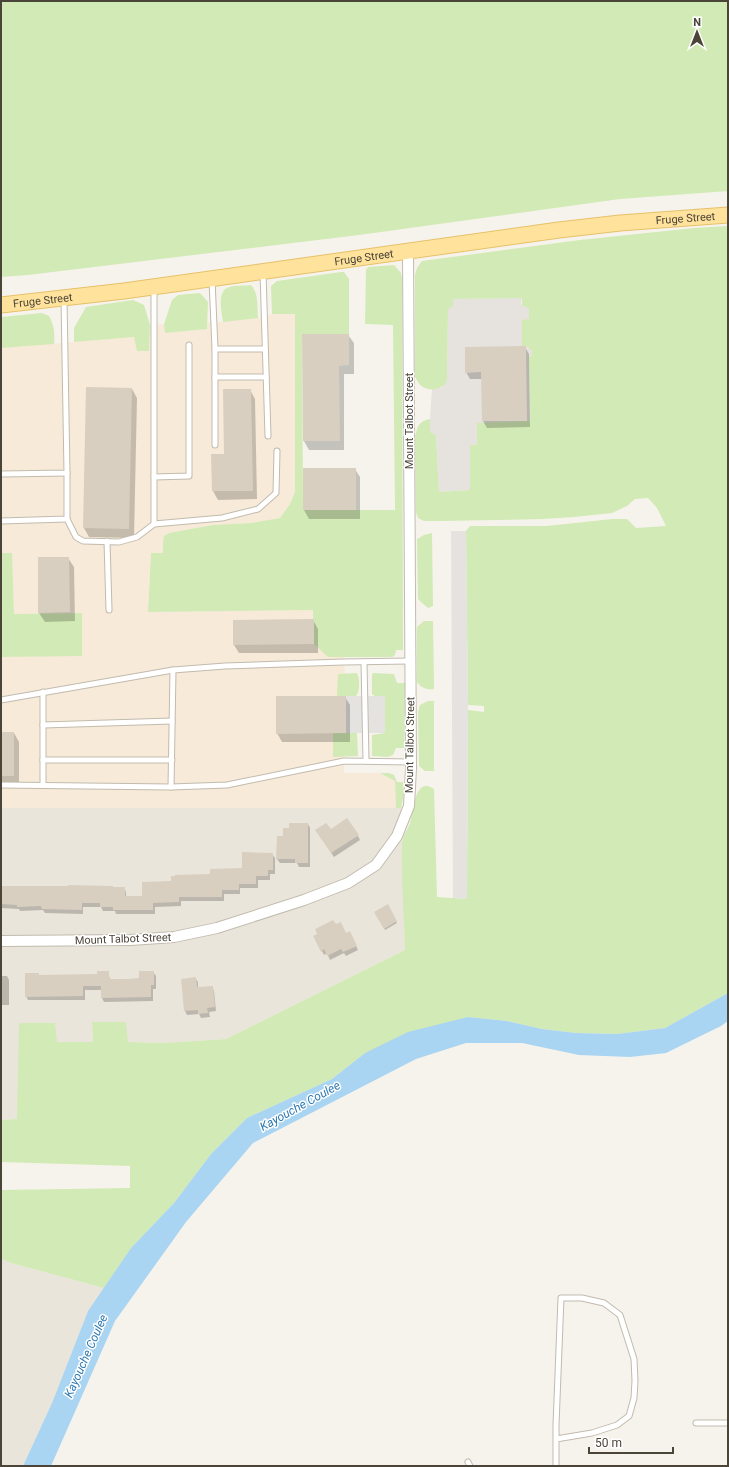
<svg xmlns="http://www.w3.org/2000/svg" width="729" height="1467" font-family="Roboto,sans-serif">
  <style>
    .residential { fill: #eae5da }
    .commercial { fill: #f7ead8 }
    .industrial { fill: #e6e2dd }
    .green { fill: #d2eab5 }
    .parking { fill: #e5e3e0 }
    .water { fill: #a9d4f2 }
    .shadow { fill: #0003 }
    .building { fill: #d8cfc1 }
    .lines { fill: none; stroke-linecap: round; stroke-linejoin: round }
    .lane-casing { stroke: #c2bbae; stroke-width: 7 }
    .street-casing { stroke: #c2bbae; stroke-width: 12 }
    .primary-casing { stroke: #e6c16a; stroke-width: 17 }
    .lane { stroke: #fff; stroke-width: 5 }
    .street { stroke: #fff; stroke-width: 10 }
    .primary { stroke: #ffe39c; stroke-width: 15 }
    .labels { text-anchor: middle; dominant-baseline: central; stroke-width: 3; stroke-linejoin: round; paint-order: stroke }
    .street-label { font-size: 11px; fill: #4b4439; stroke: #fff }
    .water-label { font-size: 12px; font-style: italic; fill: #2e7ab2; stroke: #fff }
  </style>
  <rect width="100%" height="100%" fill="#f6f3ec"/>
  <g class="residential">
    <path d="M1,808H401L405,950L226,1039L164,1043L128,1042L92,1022L93,1042H57L17,1119L1,1120Z"/>
    <path d="M1,1259L11,1263L104,1288L88,1311L52,1403L23,1466H1Z"/>
  </g>
  <path class="commercial" d="M272,314H295V492L290,504L280,518L251,523L213,525L169,533L164,536L163,542V553H151L148,612L313,610L314,619L328,657H344L346,696L344,773H380L395,781L396,808H1V657L82,655V613L14,614L12,554L1,553V348L134,337L149,351L150,325L164,324L166,333L207,329V323L258,318Z"/>
  <path class="industrial" d="M522,298L521,304L524,307H529V320H524L522,346L529,347L532,349V355L529,356L530,421H527L477,445H470V490L439,492L436,435L430,432V419L432,389L441,388L447,381L448,309L453,299Z"/>
  <g class="green">
    <path d="M1,1H728V191L620,199L359,235L28,275L1,277Z"/>
    <path d="M728,226V993L665,1028L617,1034L576,1033L542,1029L507,1021L468,1017L365,1053L332,1079L247,1118L211,1154L174,1203L131,1248L104,1288L11,1263L1,1259V1190L130,1188V1166L1,1162V1120L17,1119L19,1023H55L57,1042H93L92,1022H126L128,1042L164,1043L226,1039L405,950C404,915 401,879 402,843C402,837 408,829 410,823C414,812 414,775 434,789L437,897L467,899L468,710L484,712V706L468,705L466,531L470,526H547L612,519H627L636,528L666,526L657,508L648,498L635,499L627,506L612,513L574,517L543,519L442,521H424L418,518L416,512L415,438C417,428 418,421 430,419V432L436,435L439,492L470,490V445H477V423L530,421L529,356L532,355V350L529,349V347L522,346V320L529,319V308L522,306V298L453,299V306L448,309L447,381C443,389 431,392 423,387C419,385 417,380 415,377V275L417,268L422,261L580,240L694,228Z"/>
    <path d="M394,265L401,273L402,279L403,650H396L395,655L392,657H328L314,644L313,610L148,612L151,553H163V542L164,536L169,533L213,525L251,523L280,518L290,504L295,492V314H272L271,286L277,281L341,272H344L349,279V334H302L303,510H395L393,325L365,324L366,270L368,267Z"/>
    <path d="M251,285C259,294 257,306 258,318L223,322C222,313 216,291 229,287C235,285 244,286 251,285Z"/>
    <path d="M200,293L208,302L207,329L165,333L164,324L172,300L178,295Z"/>
    <path d="M133,300L144,305L150,325L149,351H137L134,337L74,342V328L86,307Z"/>
    <path d="M42,313L49,316C54,325 55,333 54,344L1,348V317Z"/>
    <path d="M432,533L433,606L428,608L421,602L418,599L417,539L424,535Z"/>
    <path d="M1,553H12L14,614L82,613V656L1,657Z"/>
    <path d="M424,621H433L434,689C427,690 421,688 417,682V627Z"/>
    <path d="M357,673C360,679 360,692 356,696H337L338,674Z"/>
    <path d="M373,673L394,674L397,683H405L404,748H396L393,755L388,757L372,756V735L385,733V696H375L372,694V675Z"/>
    <path d="M428,701H434V771H425L419,766L418,712L420,705Z"/>
    <path d="M333,733H357L358,756L333,757Z"/>
    <path d="M380,773H389L394,775L397,782H403L404,793L401,808H396L395,781Z"/>
  </g>
  <g class="parking">
    <path d="M451,531H466L468,705L467,899L453,898Z"/>
    <rect x="346" y="696" width="39" height="37"/>
  </g>
  <path class="water" d="M728,993V1021L721,1026L666,1053L630,1057L579,1055L522,1043H466L416,1059L253,1143L186,1222L115,1321L51,1466H23L52,1403L88,1311L131,1248L174,1203L211,1154L247,1118L332,1079L365,1053L408,1032L468,1017L507,1021L542,1029L576,1033L617,1034L665,1028Z"/>
  <g class="shadow">
    <path d="M348,335L354,343V374H344V450H309L304,441Z"/>
    <path d="M525,347L529,354L530,427L487,428L483,421L482,379H470L466,372Z"/>
    <path d="M87,388L132,389L137,398L134,538L89,537L84,528Z"/>
    <path d="M250,390L255,399L257,499L218,500L213,491Z"/>
    <path d="M355,469L360,477V519H309L304,510Z"/>
    <path d="M68,558L74,567L75,621L45,622L39,613Z"/>
    <path d="M313,620L318,629V653H239L234,645Z"/>
    <path d="M345,697L350,705V742H282L277,733Z"/>
    <path d="M1,733H14L19,742V785H1Z"/>
    <path d="M308,824L310,828V867H299L297,863H280L277,859L284,837Z"/>
    <path d="M330,830L358,836L360,840L334,857L319,834Z"/>
    <path d="M272,854L275,858V874H270V880H258V888H240V894H224V901H181V906L155,907V914H116L115,911H103L101,907H83V914L45,913L43,910L20,911L19,909L1,908V887H113L114,888H124L126,892V897H143L172,882L243,869Z"/>
    <path d="M387,906L397,923L385,930L375,913Z"/>
    <path d="M335,925L346,934L352,937L358,950L346,956L344,953L330,960L327,953L324,955L315,936Z"/>
    <path d="M108,972L110,980L140,979L153,972L156,976V989H153V1001L104,1002L102,998V990H85V1000H28L26,996L38,974L39,976L98,975Z"/>
    <path d="M1,976H7L9,980V1005H1Z"/>
    <path d="M195,978L198,982V988L212,987L214,991L216,1011L209,1012L210,1017L201,1018L199,1014L187,1015L185,1011Z"/>
  </g>
  <g class="building">
    <path d="M302,334H349V365L339,366L340,441H303Z"/>
    <path d="M526,346L527,421H482L481,372L465,373V347Z"/>
    <path d="M86,387L132,388L129,529L83,528Z"/>
    <path d="M223,389H251L253,491H212L211,454H224Z"/>
    <rect x="303" y="468" width="53" height="42"/>
    <path d="M38,557H69L70,612L38,613Z"/>
    <path d="M314,619V644L233,645V620Z"/>
    <path d="M276,696H346V733L276,734Z"/>
    <rect x="1" y="732" width="13" height="44"/>
    <path d="M347,818L359,835L331,853L315,830L326,823L331,829Z"/>
    <path d="M289,823H308V863H295V859H276L277,836H283V828H289Z"/>
    <path d="M242,852L273,853V870H268V876H256V884H239V890H222V897H179V902L153,903V910H113V907H100V903H82V910L42,909L41,906L17,907V905L1,904V886H68V885L113,886V887H125V896H142V882L171,881V876H175V875L210,874V869L242,868Z"/>
    <path d="M388,904L397,921L384,929L374,912Z"/>
    <path d="M333,920L336,924L341,922L346,933L350,931L357,946L343,952L341,949L327,956L324,949L321,952L313,936L317,934L315,929Z"/>
    <path d="M97,971H109V979H127L139,978V971H154V985H151V997L101,998V986H83V996L25,997V973H39V975L97,974Z"/>
    <path d="M196,977L197,987L213,986L215,1007L207,1008L208,1013L198,1014V1010L184,1011L181,979Z"/>
  </g>
  <g class="lines">
    <g class="lane-casing">
      <g id="lane">
        <path d="M263,272L268,436"/>
        <path d="M212,279L215,349H265"/>
        <path d="M215,349V377H266"/>
        <path d="M215,445V377"/>
        <path d="M1,474L67,473L64,299"/>
        <path d="M154,477L189,476V345"/>
        <path d="M67,519L76,537L83,541L119,542L137,537L154,524V289"/>
        <path d="M1,521L67,519V473"/>
        <path d="M154,524L222,518L258,509L276,493L277,451"/>
        <path d="M107,541L109,610"/>
        <path d="M364,662L366,761"/>
        <path d="M43,692V785"/>
        <path d="M1,700L173,670L225,666L343,662L410,661"/>
        <path d="M43,725L172,721"/>
        <path d="M43,760H172"/>
        <path d="M1,785L171,787L173,670"/>
        <path d="M171,787L227,785L344,761L411,762"/>
        <path d="M696,1423H728"/>
        <path d="M468,1462L470,1466"/>
        <path d="M556,1466V1425L561,1298H582L604,1303L620,1315L634,1359L635,1381L634,1398L629,1416L617,1425L592,1433L556,1439"/>
      </g>
    </g>
    <g class="street-casing">
      <path id="street" d="M1,941L131,940L174,937L217,928L304,900L348,883L376,865L397,836L409,806L411,768L408,251"/>
    </g>
    <g class="primary-casing">
      <g id="primary">
        <path id="s1" d="M1,305L124,291L559,230L620,223L728,215"/>
      </g>
    </g>
    <use href="#lane" class="lane"/>
    <use href="#street" class="street"/>
    <use href="#primary" class="primary"/>
  </g>
  <g class="labels">
    <g class="street-label">
      <text stroke="none"><textPath href="#s1" startOffset="690">Fruge Street</textPath></text>
      <text stroke="none"><textPath href="#s1" startOffset="366">Fruge Street</textPath></text>
      <text stroke="none"><textPath href="#s1" startOffset="42">Fruge Street</textPath></text>
      <text transform="translate(409 421) rotate(-90)">Mount Talbot Street</text>
      <text transform="translate(410 745) rotate(-89)">Mount Talbot Street</text>
      <text transform="translate(123 939) rotate(-2)">Mount Talbot Street</text>
    </g>
    <g class="water-label">
      <text transform="translate(300 1106) rotate(-29)">Kayouche Coulee</text>
      <text transform="translate(86 1356) rotate(-66)">Kayouche Coulee</text>
    </g>
  </g>
  <rect width="729" height="1467" fill="none" stroke="#4b4439" stroke-width="4"/>
  <g transform="translate(697 32)" stroke="#ffffff" stroke-width="3" paint-order="stroke">
  <path d="M0-3L7 15L0 10L-7 15Z" fill="#4b4439"/>
  <text y="-6" font-size="11" font-weight="bold" text-anchor="middle" fill="#4b4439">N</text>
  </g>
  <path d="M589 1447v6h84v-6" fill="none" stroke="#4b4439" stroke-width="2"/>
  <text x="595" y="1447" font-size="12" fill="#4b4439" stroke="#ffffff" stroke-width="3" paint-order="stroke">50 m</text>
</svg>
